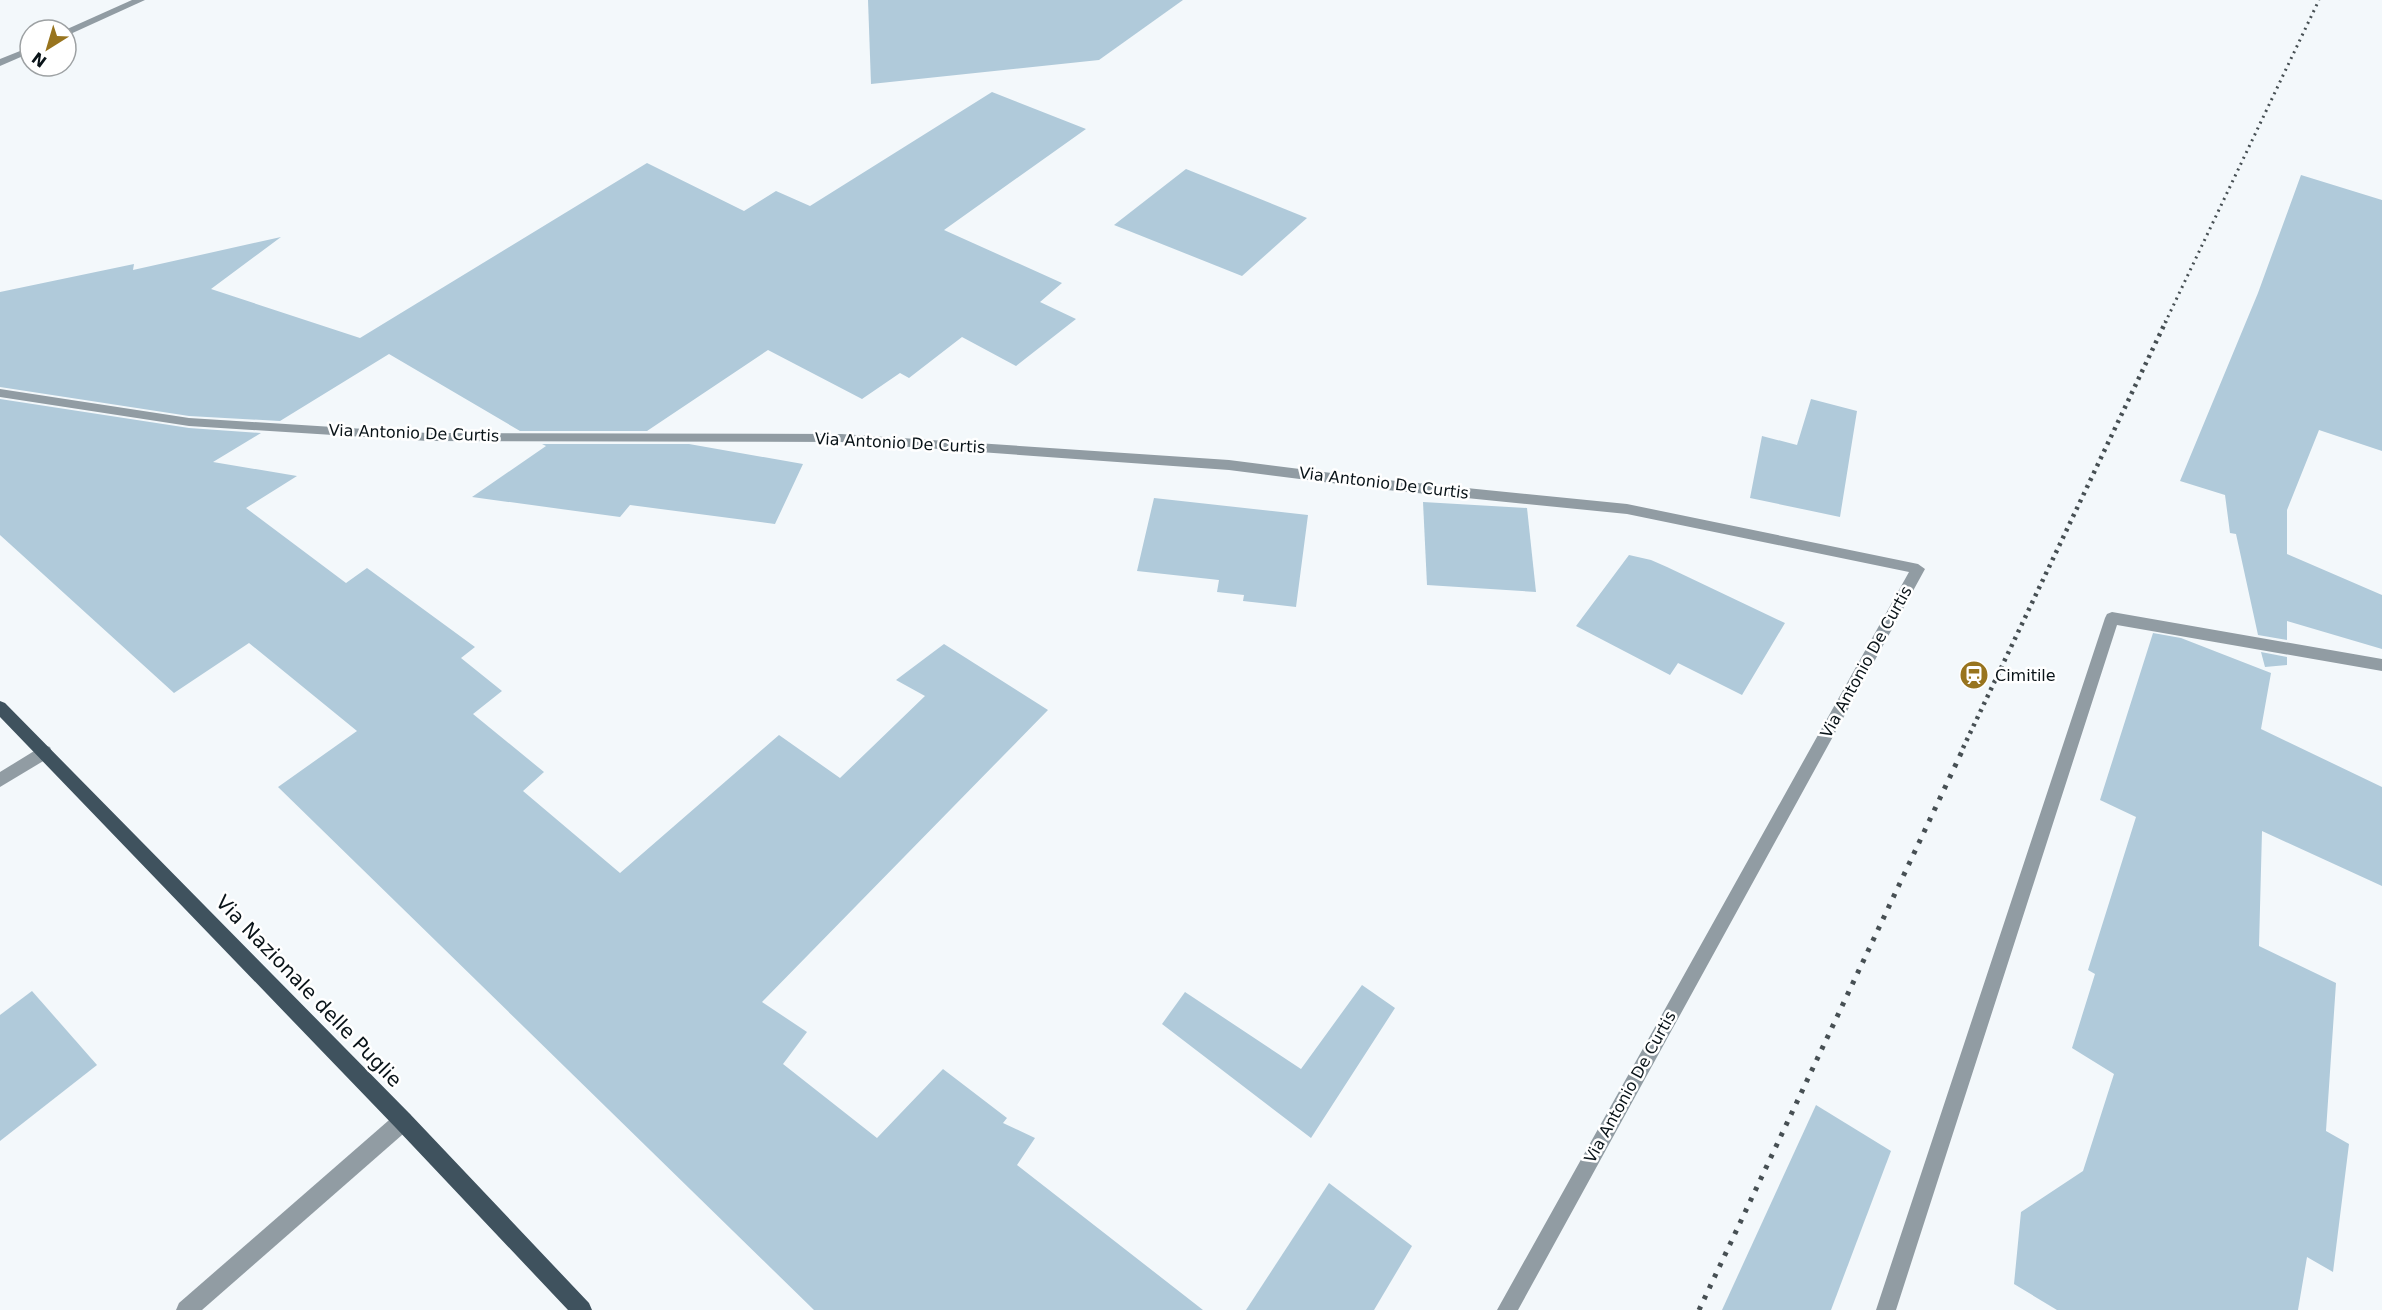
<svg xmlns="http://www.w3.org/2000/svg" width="2382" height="1310" font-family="'DejaVu Sans',sans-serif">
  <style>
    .building { fill: #b0cada }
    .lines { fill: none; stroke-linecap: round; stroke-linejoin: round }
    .minor { fill: #919ca3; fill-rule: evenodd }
    .major { fill: #3f525e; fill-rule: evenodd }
    .rail-far2 { stroke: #464f53; stroke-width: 3; stroke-dasharray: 2 4.5; stroke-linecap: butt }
    .rail-far1 { stroke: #464f53; stroke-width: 4.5; stroke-dasharray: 3 5; stroke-linecap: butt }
    .rail { stroke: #464f53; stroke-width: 5; stroke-dasharray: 4 8; stroke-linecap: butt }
    .labels { text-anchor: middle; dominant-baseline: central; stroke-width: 5; stroke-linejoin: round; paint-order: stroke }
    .street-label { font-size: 16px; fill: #091318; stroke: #fff }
    .poi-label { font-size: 16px; fill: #091318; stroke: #fff; text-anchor: start }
    .near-street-label { font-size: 20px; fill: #091318; stroke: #fff }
  </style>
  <rect width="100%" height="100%" fill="#f3f8fb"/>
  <g class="building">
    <path d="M868,0H1183L1099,60L871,84Z"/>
    <path d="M992,92L1086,129L944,230L1062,283L1040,302L1076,319L1016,366L962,337L909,378L900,373L862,399L768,350L647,431H520L389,354L280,421L189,416L0,387V292L134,264L133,270L281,237L211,289L360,338L647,163L744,211L776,191L810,206Z"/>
    <path d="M1186,169L1307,218L1242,276L1114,225Z"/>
    <path d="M2301,175L2382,200V451L2319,430L2287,510V554L2382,595V649L2287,621V640L2258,635L2236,534L2230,533L2225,495L2180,481L2258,293Z"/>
    <path d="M0,399L189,428L261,433L213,462L297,476L246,508L346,583L367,568L475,647L461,658L502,691L473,714L544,772L523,791L620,873L779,735L840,778L925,696L896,680L944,644L1048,710L762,1002L807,1032L783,1064L877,1138L943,1069L1007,1118L1003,1123L1035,1138L1017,1165L1203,1310H814L278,787L357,731L249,643L174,693L0,535Z"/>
    <path d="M1811,399L1857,411L1840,517L1750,498L1762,436L1797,445Z"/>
    <path d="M542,444H689L803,464L775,524L630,505L620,517L472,497L546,446Z"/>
    <path d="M1154,498L1308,515L1296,607L1243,601L1244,595L1217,592L1219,580L1137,571Z"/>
    <path d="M1423,502L1527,508L1536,592L1427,585Z"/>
    <path d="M1629,555L1651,560L1667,567L1785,623L1742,695L1678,663L1670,675L1576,626Z"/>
    <path d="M2153,633L2181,638L2271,673L2261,729L2382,787V886L2262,831L2259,946L2336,983L2326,1131L2349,1144L2333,1272L2307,1257L2298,1310H2057L2014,1284L2021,1212L2083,1171L2114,1074L2072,1048L2095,974L2088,970L2136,817L2100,800Z"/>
    <path d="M2261,652L2287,657V665L2265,667Z"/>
    <path d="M1362,985L1395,1008L1311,1138L1162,1024L1185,992L1301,1069Z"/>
    <path d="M32,991L97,1065L0,1141V1015Z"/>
    <path d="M1816,1105L1891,1151L1831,1310H1722Z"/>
    <path d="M1329,1183L1412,1246L1374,1310H1246Z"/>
  </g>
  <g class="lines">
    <g class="minor">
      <path d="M132,0H145L66,36L65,30Z"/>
      <path d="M30,47V53L0,66V59Z"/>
      <path d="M0,389L189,418L428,433L841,434L1229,460L1387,480L1627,504L1918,564L1925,569L1518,1310H1497L1909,572L1627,514L1387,490L1229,470L841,442L428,441L189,426L0,397Z"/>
      <path d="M2112,612L2382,659V671L2117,625L1896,1310H1876L2105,618L2107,614Z"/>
      <path d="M44,745L50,747L52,752L50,757L0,787V772Z"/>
      <path d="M403,1111L410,1114L413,1121L410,1128L202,1310H176L179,1303L396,1114Z"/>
    </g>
    <path class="major" d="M0,701L5,703L410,1114L589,1303L592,1310H568L396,1128L0,717Z"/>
    <path class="rail-far2" d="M2165,323L2319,0"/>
    <path class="rail-far1" d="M1963,748L2166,321"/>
    <path class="rail" d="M1699,1310L1964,747"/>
  </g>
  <defs>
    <g id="station-disc" transform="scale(1.5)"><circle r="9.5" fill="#98741e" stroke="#fff"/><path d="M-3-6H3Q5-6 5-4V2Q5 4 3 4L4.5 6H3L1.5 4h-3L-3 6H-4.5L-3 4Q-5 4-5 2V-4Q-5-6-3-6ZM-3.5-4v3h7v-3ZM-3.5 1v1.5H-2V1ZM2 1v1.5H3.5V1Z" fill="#fff"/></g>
  </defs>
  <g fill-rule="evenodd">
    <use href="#station-disc" x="1974" y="675"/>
  </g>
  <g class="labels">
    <g class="street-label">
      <text transform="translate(414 433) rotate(2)">Via Antonio De Curtis</text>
      <text transform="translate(900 443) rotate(3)">Via Antonio De Curtis</text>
      <text transform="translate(1384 483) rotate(7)">Via Antonio De Curtis</text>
      <text transform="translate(1866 662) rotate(-61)">Via Antonio De Curtis</text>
      <text transform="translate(1630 1087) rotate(-61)">Via Antonio De Curtis</text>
    </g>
    <g class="poi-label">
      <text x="1995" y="675">Cimitile</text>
    </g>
    <g class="near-street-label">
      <text transform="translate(309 991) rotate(46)">Via Nazionale delle Puglie</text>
    </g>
  </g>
  <g transform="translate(48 48) rotate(217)"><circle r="28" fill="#ffffff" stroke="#9da1a3" stroke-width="1.5"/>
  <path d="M0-4.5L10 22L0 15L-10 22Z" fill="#98741e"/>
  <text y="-9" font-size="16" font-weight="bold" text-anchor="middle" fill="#091318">N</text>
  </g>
</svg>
